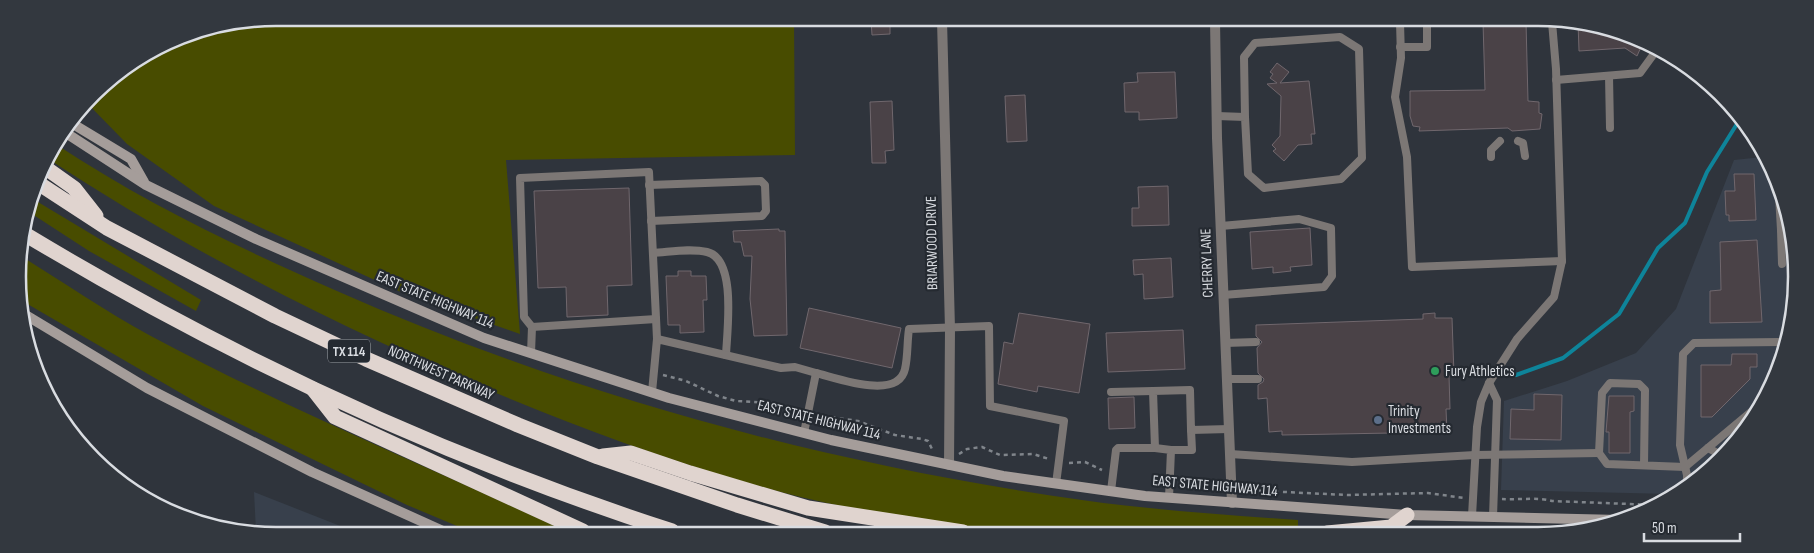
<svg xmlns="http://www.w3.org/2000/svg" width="1814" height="553" font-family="'Sofia Sans Condensed',sans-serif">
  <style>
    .built { fill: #38404c }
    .green { fill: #484c00 }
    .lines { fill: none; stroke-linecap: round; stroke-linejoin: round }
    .stream { stroke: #0e849a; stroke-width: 4 }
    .building { fill: #4a4247; stroke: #70676d }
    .path { stroke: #80858b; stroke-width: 2.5; stroke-dasharray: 4 4; stroke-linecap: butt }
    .lane { stroke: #7c7775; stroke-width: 8 }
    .street { stroke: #7c7775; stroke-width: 10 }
    .secondary { stroke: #a59d9a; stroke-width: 10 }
    .highway { stroke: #e0d4cf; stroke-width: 15 }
    .leisure-dot { fill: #2e9e5b; stroke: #252a31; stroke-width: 2 }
    .service-dot { fill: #5c6f8a; stroke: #252a31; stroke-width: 2 }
    .labels { text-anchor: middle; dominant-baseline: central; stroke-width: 4.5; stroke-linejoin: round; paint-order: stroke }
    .shield { fill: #252a31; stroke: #a3a7ac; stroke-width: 1 }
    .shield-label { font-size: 14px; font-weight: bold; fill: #d9dce1 }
    .street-label { font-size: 15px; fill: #d9dce1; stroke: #252a31 }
    .poi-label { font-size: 15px; fill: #d9dce1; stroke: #252a31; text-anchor: start }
    .rim { fill: none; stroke: #d9dce1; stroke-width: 2.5 }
  </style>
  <rect width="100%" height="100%" fill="#2f343c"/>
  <g class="built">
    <path d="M1763,157L1792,226L1791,327L1762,406L1708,471L1671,494L1501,490L1504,401L1567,381L1636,353L1676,309L1734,160Z"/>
    <path d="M254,492L353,531H256Z"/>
  </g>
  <g class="green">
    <path d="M277,18L794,19L795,155L506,160L520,334L403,293L214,206L127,144L88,104L106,82L178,37Z"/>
    <path d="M57,145C145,203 241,249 337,291C573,395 825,464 1082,500C1153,510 1226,515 1298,520V527C1245,533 1192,533 1138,532C1091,532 1044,533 998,530C947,526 895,517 846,507C741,486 639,450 540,411C368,342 202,260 47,158Z"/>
    <path d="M33,199L201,300L196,311L89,251L29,212Z"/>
    <path d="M21,256C63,282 105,311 149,335C285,408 426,466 566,531H469L407,505L203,406L24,302Z"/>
    <path d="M1481,528L1583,530L1571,533H1352Z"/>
  </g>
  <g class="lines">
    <path class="stream" d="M1516,375L1563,358L1619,314L1658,248L1685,223L1707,172L1740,119"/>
  </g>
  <g class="building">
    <path d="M871,20H890V34L872,35Z"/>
    <path d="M1483,22H1526L1528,101L1539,102V113L1542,114L1540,129L1512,131L1508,128L1419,131L1420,127L1413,126L1410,116V91L1485,90Z"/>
    <path d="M1578,22L1588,23L1647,47H1641L1637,56L1625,48L1579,51Z"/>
    <path d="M1277,63L1289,72L1280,83L1309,81L1315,134H1311L1312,144L1298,145L1284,161L1273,151L1276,149L1272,145L1280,136L1281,96L1267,84L1277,83L1270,78L1273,74L1270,72Z"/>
    <path d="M1175,72L1177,118L1139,120V112H1125L1124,83L1138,82L1137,73Z"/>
    <path d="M1025,95L1027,141L1007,142L1005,96Z"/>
    <path d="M892,101L894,150L885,151L886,163H872L870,102Z"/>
    <path d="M1734,174H1754L1756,220L1729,221V215H1726L1725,191H1735Z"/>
    <path d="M1168,186L1169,225L1132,226V208H1139L1138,187Z"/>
    <path d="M629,188L632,285L607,286L608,315L567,317L566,287L538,288L534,191Z"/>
    <path d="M1310,228L1312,265L1290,267L1291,271L1273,273V267L1252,269L1250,232Z"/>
    <path d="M779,229V231H785L787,335L754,336L750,299L752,256H744L741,242H734L733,231Z"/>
    <path d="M1757,240L1762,322L1710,323V291L1721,290L1720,242Z"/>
    <path d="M1171,258L1173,297L1144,299L1143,274L1134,275L1133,260Z"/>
    <path d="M678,271H691V276H706L707,300H703L704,332L680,333V325H668L666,276H678Z"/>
    <path d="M809,308L901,328L892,368L800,348Z"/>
    <path d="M1019,313L1090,324L1079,393L1038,386L1037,392L998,384L1004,342L1013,344Z"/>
    <path d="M1435,313V318H1452L1454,375L1449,376L1450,409H1446L1447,432L1282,435V431L1269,432L1267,398L1258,399V385L1263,382L1264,379L1258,373L1257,348L1262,342L1256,336V325L1423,319V314Z"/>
    <path d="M1183,330L1185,369L1108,372L1106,333Z"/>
    <path d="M1732,354H1757V367H1750V379L1712,417H1701V365H1731Z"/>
    <path d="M1534,394L1562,395L1561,440L1510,439L1511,409L1534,410Z"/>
    <path d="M1609,396H1634V411L1630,412V453H1609V432H1606Z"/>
    <path d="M1134,397L1135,428L1109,429L1108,398Z"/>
  </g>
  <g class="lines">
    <g class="path">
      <path d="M663,375L686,381L718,396L736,401L771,403L798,411"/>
      <path d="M816,415L858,421L895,435L922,439L928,441L932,449"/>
      <path d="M959,454L967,449L982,447L1000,455L1033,454L1049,459"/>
      <path d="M1069,463L1085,462L1102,470"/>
      <path d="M1243,490L1347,495L1428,493L1464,498"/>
      <path d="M1502,499C1517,500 1539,497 1552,501L1655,505"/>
    </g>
    <g class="lane">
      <path d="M1400,22L1401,58L1395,97L1407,157L1412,267L1562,261"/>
      <path d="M1400,47H1427V22"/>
      <path d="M1609,76L1610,128"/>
      <path d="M1556,80L1640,73L1656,51"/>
      <path d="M1217,116L1245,117L1244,57L1255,43L1340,37L1359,49L1362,158L1341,179L1264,188L1248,174L1245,117"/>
      <path d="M1518,141L1523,143L1525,156"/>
      <path d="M1491,157V150L1500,141"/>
      <path d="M649,185L761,181L765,185L766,211L762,216L651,221"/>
      <path d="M1779,195L1781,230"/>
      <path d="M1221,226L1299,219L1331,228L1332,276L1324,287L1223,295"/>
      <path d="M653,253C670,252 690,248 707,252C737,259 727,331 726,355"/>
      <path d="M1782,264L1781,230L1792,229"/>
      <path d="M532,327L656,319"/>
      <path d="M1225,343L1256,342"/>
      <path d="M531,353L532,327L524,317L520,178L649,172L657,339"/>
      <path d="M1782,353L1783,342"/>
      <path d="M1226,379H1258"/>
      <path d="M1489,383L1497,400L1493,517"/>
      <path d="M652,392L657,339L781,368L795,367L816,373"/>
      <path d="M1111,392L1153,391"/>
      <path d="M804,433L816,373C837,378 898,401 905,369C908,356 907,342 909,329L989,326L990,406L1064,421L1056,484"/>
      <path d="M1155,448L1171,450L1169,498"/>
      <path d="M1708,448L1721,455"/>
      <path d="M1171,450H1192L1191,430"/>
      <path d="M1230,454L1352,462L1475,455L1599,453"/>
      <path d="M1644,465L1645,390L1639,384L1610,383L1602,393L1599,453L1607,464L1685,467L1764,401"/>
      <path d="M1687,485V475L1680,445L1683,354L1694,343L1786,342"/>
      <path d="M1111,491L1116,450L1118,448H1155L1153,391L1190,390L1191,430L1229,429"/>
      <path d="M1472,516L1477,427L1481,402L1489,383L1517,339L1554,297L1562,261L1556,69L1552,22"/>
    </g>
    <g class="street">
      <path d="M942,20L950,329L949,465"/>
      <path d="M1215,21L1217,138L1232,503"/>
    </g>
    <g class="secondary">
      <path d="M73,124L131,159L144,182"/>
      <path d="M66,133L146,185L256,239L484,338L669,398L831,440L1003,476L1145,496L1407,515L1620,520"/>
      <path d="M24,314L147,388L312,472L443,531"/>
    </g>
    <g class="highway">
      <path d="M43,166L74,188L96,216"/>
      <path d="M38,183L107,228L275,316L366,359L518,425L598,457L737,505L825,532"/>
      <path d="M23,233C227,356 446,458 672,531"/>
      <path d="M313,389L335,417L583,531"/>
      <path d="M603,456L631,453L690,473L808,508L963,532"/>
      <path d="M1327,533L1391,527L1407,515"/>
    </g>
  </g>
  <circle class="leisure-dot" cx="1435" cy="371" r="5"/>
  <circle class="service-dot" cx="1378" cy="420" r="5"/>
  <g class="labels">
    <rect class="shield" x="328" y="339.5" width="42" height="23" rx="4"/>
    <g class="shield-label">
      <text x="349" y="351">TX 114</text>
    </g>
    <g class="street-label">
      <text transform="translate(932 243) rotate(-91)">BRIARWOOD DRIVE</text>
      <text transform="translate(1207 263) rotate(-92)">CHERRY LANE</text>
      <text transform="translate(435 300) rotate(23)">EAST STATE HIGHWAY 114</text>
      <text transform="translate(441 373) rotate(24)">NORTHWEST PARKWAY</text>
      <text transform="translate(819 420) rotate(14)">EAST STATE HIGHWAY 114</text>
      <text transform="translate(1215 486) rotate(5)">EAST STATE HIGHWAY 114</text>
    </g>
    <g class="poi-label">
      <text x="1445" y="371">Fury Athletics</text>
      <text x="1388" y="411">Trinity<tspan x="1388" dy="17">Investments</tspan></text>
    </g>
  </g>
  <path d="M0 0H1814V553H0ZM276 26H1538A250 250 0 0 1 1788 276V277A250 250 0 0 1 1538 527H276A250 250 0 0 1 26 277V276A250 250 0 0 1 276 26Z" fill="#33383f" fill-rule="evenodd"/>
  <path class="rim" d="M276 26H1538A250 250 0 0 1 1788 276V277A250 250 0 0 1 1538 527H276A250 250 0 0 1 26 277V276A250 250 0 0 1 276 26Z"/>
  <path d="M1644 533v8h96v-8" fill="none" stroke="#d9dce1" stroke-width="2.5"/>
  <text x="1652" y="533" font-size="15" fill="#d9dce1" stroke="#252a31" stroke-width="4" paint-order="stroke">50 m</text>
</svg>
